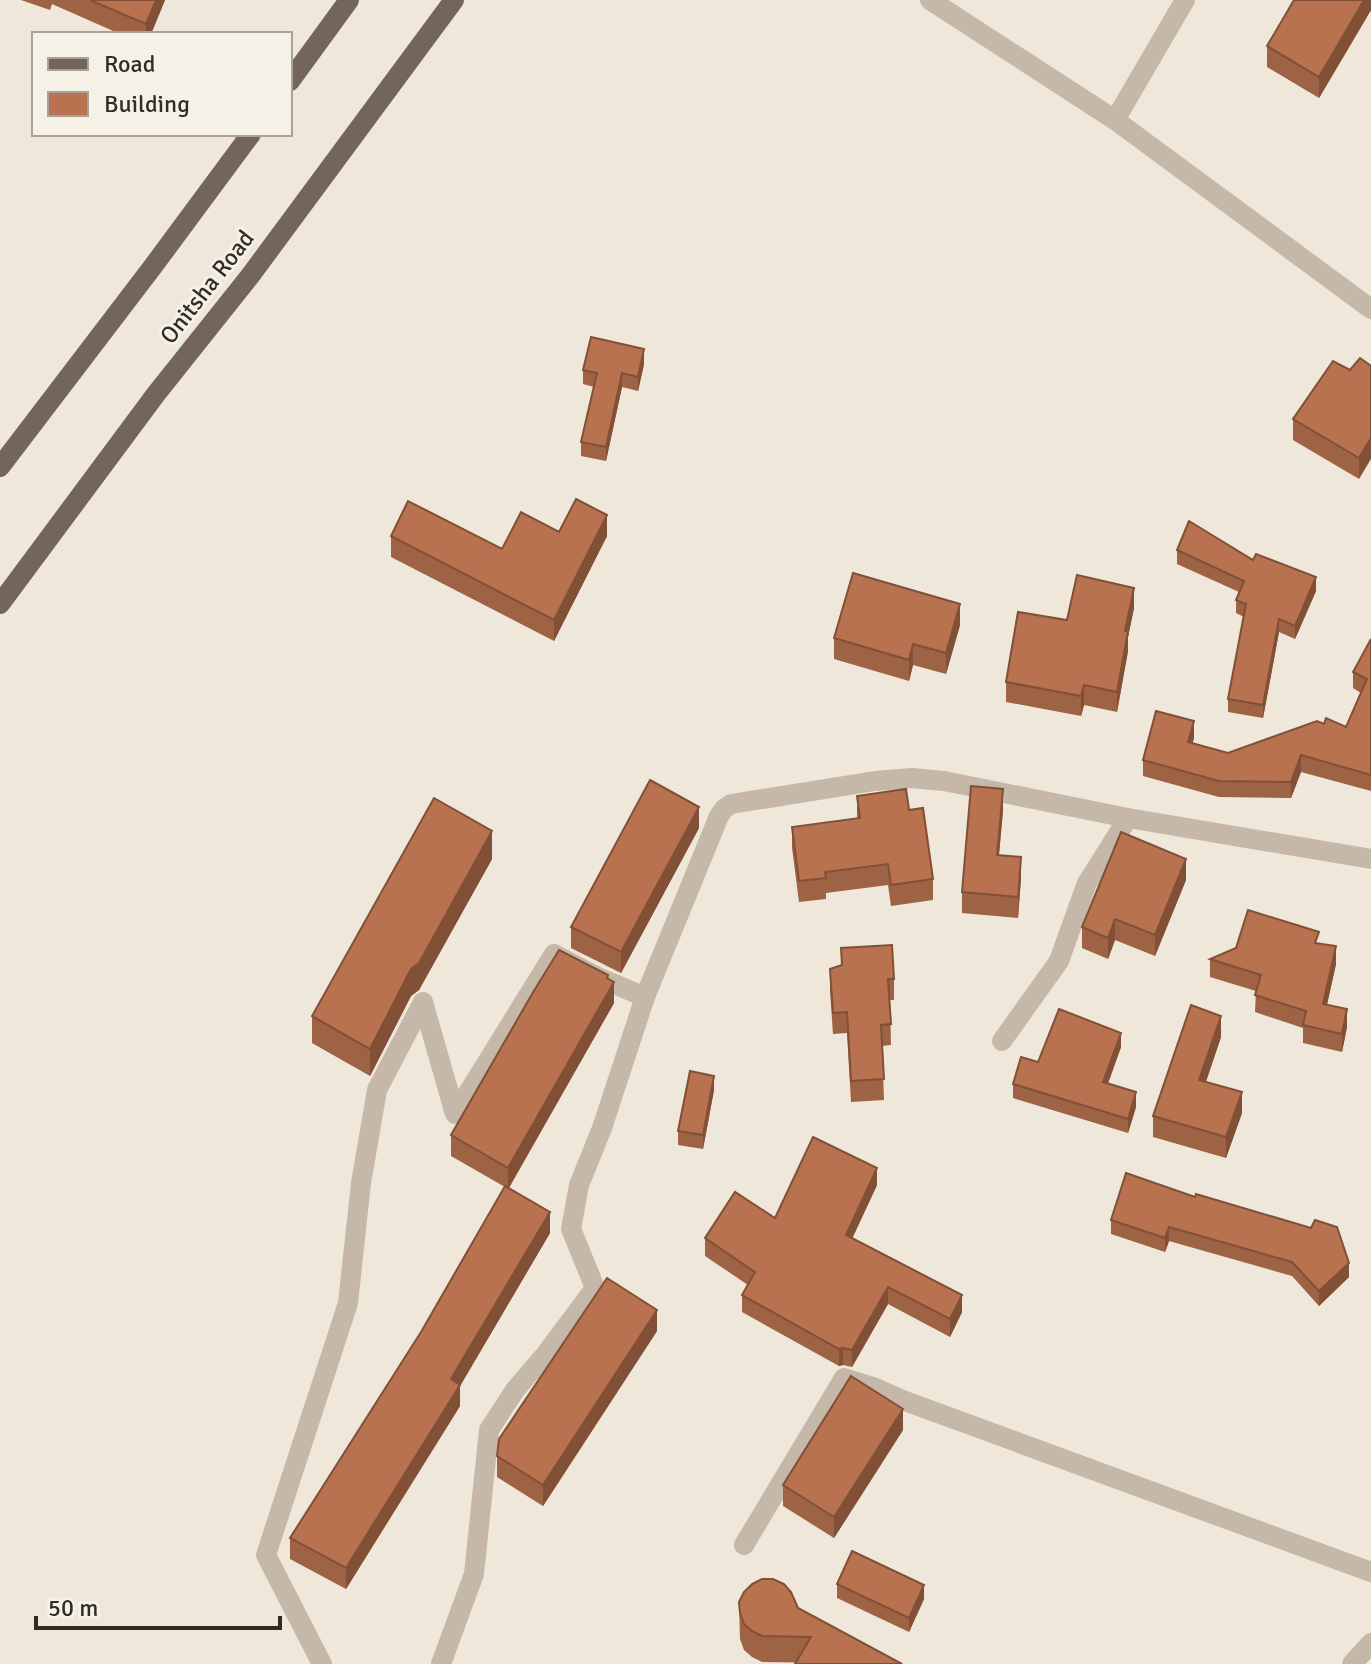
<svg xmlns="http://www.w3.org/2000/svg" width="1371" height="1664" font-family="Signika,sans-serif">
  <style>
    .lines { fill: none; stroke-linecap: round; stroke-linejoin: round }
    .minor { stroke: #c5b8a8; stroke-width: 20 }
    .primary { stroke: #73655a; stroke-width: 20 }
    .wall { fill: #9e6244 }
    .shaded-wall { fill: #815037 }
    .building { fill: #b8724f; stroke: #815037; stroke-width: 2 }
    .labels { text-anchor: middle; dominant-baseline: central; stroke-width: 6; stroke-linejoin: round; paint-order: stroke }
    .street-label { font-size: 24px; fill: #322c27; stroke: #f6f1e6 }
  </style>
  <rect width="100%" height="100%" fill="#eee7da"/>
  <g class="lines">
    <g class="minor">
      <path d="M930,0L1115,120L1371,309"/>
      <path d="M1115,120L1185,0"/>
      <path d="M1002,1041L1059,961L1087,883L1128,818"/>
      <path d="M744,1545L844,1378L873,1387L905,1401L1371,1572"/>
      <path d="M322,1664L266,1555L348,1303L361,1183L377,1090L423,1002L455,1114L554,954L600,978L645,997L719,816L724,809L731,804L875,781L912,778L944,781L1128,818L1371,859"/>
      <path d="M441,1664L474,1574L489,1430L515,1390L545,1355L595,1288L571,1229L579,1185L602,1128L645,997"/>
      <path d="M1352,1664L1371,1643"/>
    </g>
    <g class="primary">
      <path d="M290,81L349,0"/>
      <path d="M0,467L154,265L251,134"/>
      <path d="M0,604L156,394L250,276L454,0"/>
    </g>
  </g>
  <g class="wall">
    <path d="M21,0H165L151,34H120L52,4L50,10Z"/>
    <path d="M1371,0V10L1319,98L1267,67V46Z"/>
    <path d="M1360,358L1359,479L1293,440V419L1350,370Z"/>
    <path d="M644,364L638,391L622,387L606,461L581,456V442L594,387L583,384V370Z"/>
    <path d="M559,532L607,536L554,641L391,557V536L502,549Z"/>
    <path d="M1177,550L1253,560L1316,591L1295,639L1279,632L1263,718L1228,712V699L1244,617L1236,613V600L1239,592L1177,564Z"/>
    <path d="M1134,608L1128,637V651L1117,712L1084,705L1081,716L1006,702V682L1067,620Z"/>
    <path d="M960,625L946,674L913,665L909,681L834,659V638Z"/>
    <path d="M1371,639V791L1301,772L1291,798L1219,797L1143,776V760L1194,738L1192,744L1228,753L1324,724L1346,727L1361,693L1353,688V672Z"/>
    <path d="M857,796L909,810L933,879V900L891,906L888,885L826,893V899L799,902L792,848V827L857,818Z"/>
    <path d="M1003,810L999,855L1021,878L1018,918L962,913V892Z"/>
    <path d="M699,828L621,973L571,948V927Z"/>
    <path d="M492,859L419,990L411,996L370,1076L312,1043V1016Z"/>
    <path d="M1186,880L1155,956L1115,940L1108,959L1082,948V927Z"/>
    <path d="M1319,943L1336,964L1327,1005L1347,1027L1342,1052L1303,1043V1028L1255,1012L1256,991L1210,977V959Z"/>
    <path d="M841,948L894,979V1000H890L891,1045L882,1046L884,1100L851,1102L847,1033L833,1034L830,990V969L841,966Z"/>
    <path d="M608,979L614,1003L509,1188L550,1233L460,1386V1406L346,1589L290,1559V1538L421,1332L505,1187L451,1156V1135Z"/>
    <path d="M1221,1037L1206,1082L1242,1113L1226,1158L1153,1137V1116Z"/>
    <path d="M1121,1047L1108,1084L1136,1107L1128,1133L1013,1098V1084L1038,1062Z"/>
    <path d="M714,1090L703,1149L678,1145V1131Z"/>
    <path d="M1126,1173L1349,1277L1319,1306L1292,1276L1169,1241L1165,1252L1111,1234V1220Z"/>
    <path d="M877,1185L852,1238L962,1312L950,1337L888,1304L852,1367L843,1365L839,1366L742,1312V1295L748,1285L705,1256V1238L775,1218Z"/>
    <path d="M657,1331L543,1506L497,1477V1456Z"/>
    <path d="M903,1430L834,1538L783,1506V1485Z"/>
    <path d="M837,1584L924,1599L909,1632L837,1598Z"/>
    <path d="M739,1602L798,1608L902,1664L762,1662L752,1657L744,1650L740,1639Z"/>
  </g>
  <g class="shaded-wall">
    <path d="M156,0H165L151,34H146V24Z"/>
    <path d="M1364,0H1371V10L1319,98V77Z"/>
    <path d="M644,349V364L638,391V377Z"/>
    <path d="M622,373V387L606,461V447Z"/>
    <path d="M1371,438V459L1359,479V458Z"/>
    <path d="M607,515V536L554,641V620Z"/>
    <path d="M1316,577V591L1295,639V626Z"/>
    <path d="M1134,588V608L1128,637V651L1117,712V692L1125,631Z"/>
    <path d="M960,604V625L946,674V653Z"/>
    <path d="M1279,619V632L1263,718V705Z"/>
    <path d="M913,644V665L909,681V660Z"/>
    <path d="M1084,685V705L1081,716V696Z"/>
    <path d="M1194,721V738L1188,759V742Z"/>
    <path d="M1301,755V772L1291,798V782Z"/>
    <path d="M1003,789V810L997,876V855Z"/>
    <path d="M699,807V828L621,973V952Z"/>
    <path d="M492,831V859L419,990L411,996L370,1076V1049L411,969Z"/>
    <path d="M1021,857V878L1018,918V897Z"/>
    <path d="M1186,859V880L1155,956V935Z"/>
    <path d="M1115,919V940L1108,959V938Z"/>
    <path d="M1336,946V964L1323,1022V1004Z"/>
    <path d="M608,975V993L614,982V1003L508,1189V1168Z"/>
    <path d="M1347,1009V1027L1342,1052V1034Z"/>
    <path d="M1221,1016V1037L1199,1101V1080Z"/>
    <path d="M1121,1033V1047L1103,1096V1082Z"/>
    <path d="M714,1076V1090L703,1149V1135Z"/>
    <path d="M1136,1092V1107L1128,1133V1119Z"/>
    <path d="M1242,1092V1113L1226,1158V1137Z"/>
    <path d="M877,1168V1185L846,1252V1235Z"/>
    <path d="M550,1212V1233L460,1386V1406L346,1589V1568L451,1379Z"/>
    <path d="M1169,1227V1241L1165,1252V1238Z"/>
    <path d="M1349,1263V1277L1319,1306V1291Z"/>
    <path d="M888,1287V1304L852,1367V1350Z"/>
    <path d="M962,1295V1312L950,1337V1319Z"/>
    <path d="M657,1310V1331L543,1506V1485Z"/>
    <path d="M843,1348V1365L839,1366V1349Z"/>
    <path d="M903,1409V1430L834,1538V1517Z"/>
    <path d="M924,1585V1599L909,1632V1618Z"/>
  </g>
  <g class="building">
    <path d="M90,0H156L146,24Z"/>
    <path d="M1294,0H1364L1319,77L1267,46Z"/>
    <path d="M591,337L644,349L638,377L622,373L606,447L581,442L597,373L583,370Z"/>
    <path d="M1360,358L1371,366V438L1359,458L1293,419L1333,361L1350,370Z"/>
    <path d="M576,499L607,515L554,620L391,536L408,501L502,549L521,512L559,532Z"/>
    <path d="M1189,521L1253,560L1256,554L1316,577L1295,626L1279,619L1263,705L1228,699L1246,604L1236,600L1244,581L1177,550Z"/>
    <path d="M853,573L960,604L946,653L913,644L909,660L834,638Z"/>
    <path d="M1077,575L1134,588L1125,631H1128L1117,692L1084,685L1081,696L1006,682L1018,612L1067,620Z"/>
    <path d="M1371,639V775L1301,755L1291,782L1219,781L1143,760L1156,711L1194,721L1188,742L1228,753L1317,721L1324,724L1326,718L1346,727L1367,679L1353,672Z"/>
    <path d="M650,780L699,807L621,952L571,927Z"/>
    <path d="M971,786L1003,789L997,855L1021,857L1018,897L962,892Z"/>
    <path d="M906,789L909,810L923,808L933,879L891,885L888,864L825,872L826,878L799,881L792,827L860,818L857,796Z"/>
    <path d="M434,798L492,831L419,963L411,969L370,1049L312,1016Z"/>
    <path d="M1121,832L1186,859L1155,935L1115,919L1108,938L1082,927Z"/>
    <path d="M1248,910L1319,932L1315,943L1336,946L1323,1004L1347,1009L1342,1034L1303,1025L1306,1011L1255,995L1261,975L1210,959L1236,948Z"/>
    <path d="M892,945L894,979H888L891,1024L881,1025L884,1079L851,1081L847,1012L833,1013L830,969L842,965L841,948Z"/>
    <path d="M559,950L608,975L607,978L614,982L508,1168L451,1135L532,994Z"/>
    <path d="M1191,1005L1221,1016L1199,1080L1242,1092L1226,1137L1153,1116Z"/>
    <path d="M1059,1009L1121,1033L1103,1082L1136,1092L1128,1119L1013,1084L1021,1057L1038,1062Z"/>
    <path d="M690,1071L714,1076L703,1135L678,1131Z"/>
    <path d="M813,1137L877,1168L846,1235L962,1295L950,1319L888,1287L852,1350L843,1348L839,1349L742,1295L755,1272L705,1238L735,1192L775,1218Z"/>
    <path d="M1126,1173L1195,1197L1196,1194L1311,1228L1315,1220L1337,1227L1349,1263L1319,1291L1292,1262L1169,1227L1165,1238L1111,1220Z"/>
    <path d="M505,1186L550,1212L451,1379L460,1385L346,1568L290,1538L421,1332Z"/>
    <path d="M607,1278L657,1310L543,1485L497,1456L499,1439Z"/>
    <path d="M851,1376L903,1409L834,1517L783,1485Z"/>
    <path d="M852,1551L924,1585L909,1618L837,1584Z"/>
    <path d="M762,1579H773L784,1584L791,1592L798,1608L902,1664H795L811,1637L762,1636L752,1631L744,1624L740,1613L739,1602L744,1592L752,1584Z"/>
  </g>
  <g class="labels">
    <g class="street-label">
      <text transform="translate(207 287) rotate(-52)">Onitsha Road</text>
    </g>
  </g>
  <rect x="32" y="32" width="260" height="104" fill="#f6f1e6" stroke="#a8a29a" stroke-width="2"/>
  <rect x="48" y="58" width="40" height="12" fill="#73655a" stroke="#a8a29a" stroke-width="2"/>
  <text x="104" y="72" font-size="24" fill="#322c27">Road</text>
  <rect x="48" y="92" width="40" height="24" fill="#b8724f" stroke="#a8a29a" stroke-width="2"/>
  <text x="104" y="112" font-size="24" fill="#322c27">Building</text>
  <path d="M36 1616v12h244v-12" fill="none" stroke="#322c27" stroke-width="4"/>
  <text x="48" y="1616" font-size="24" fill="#322c27" stroke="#f6f1e6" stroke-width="6" paint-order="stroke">50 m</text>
</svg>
